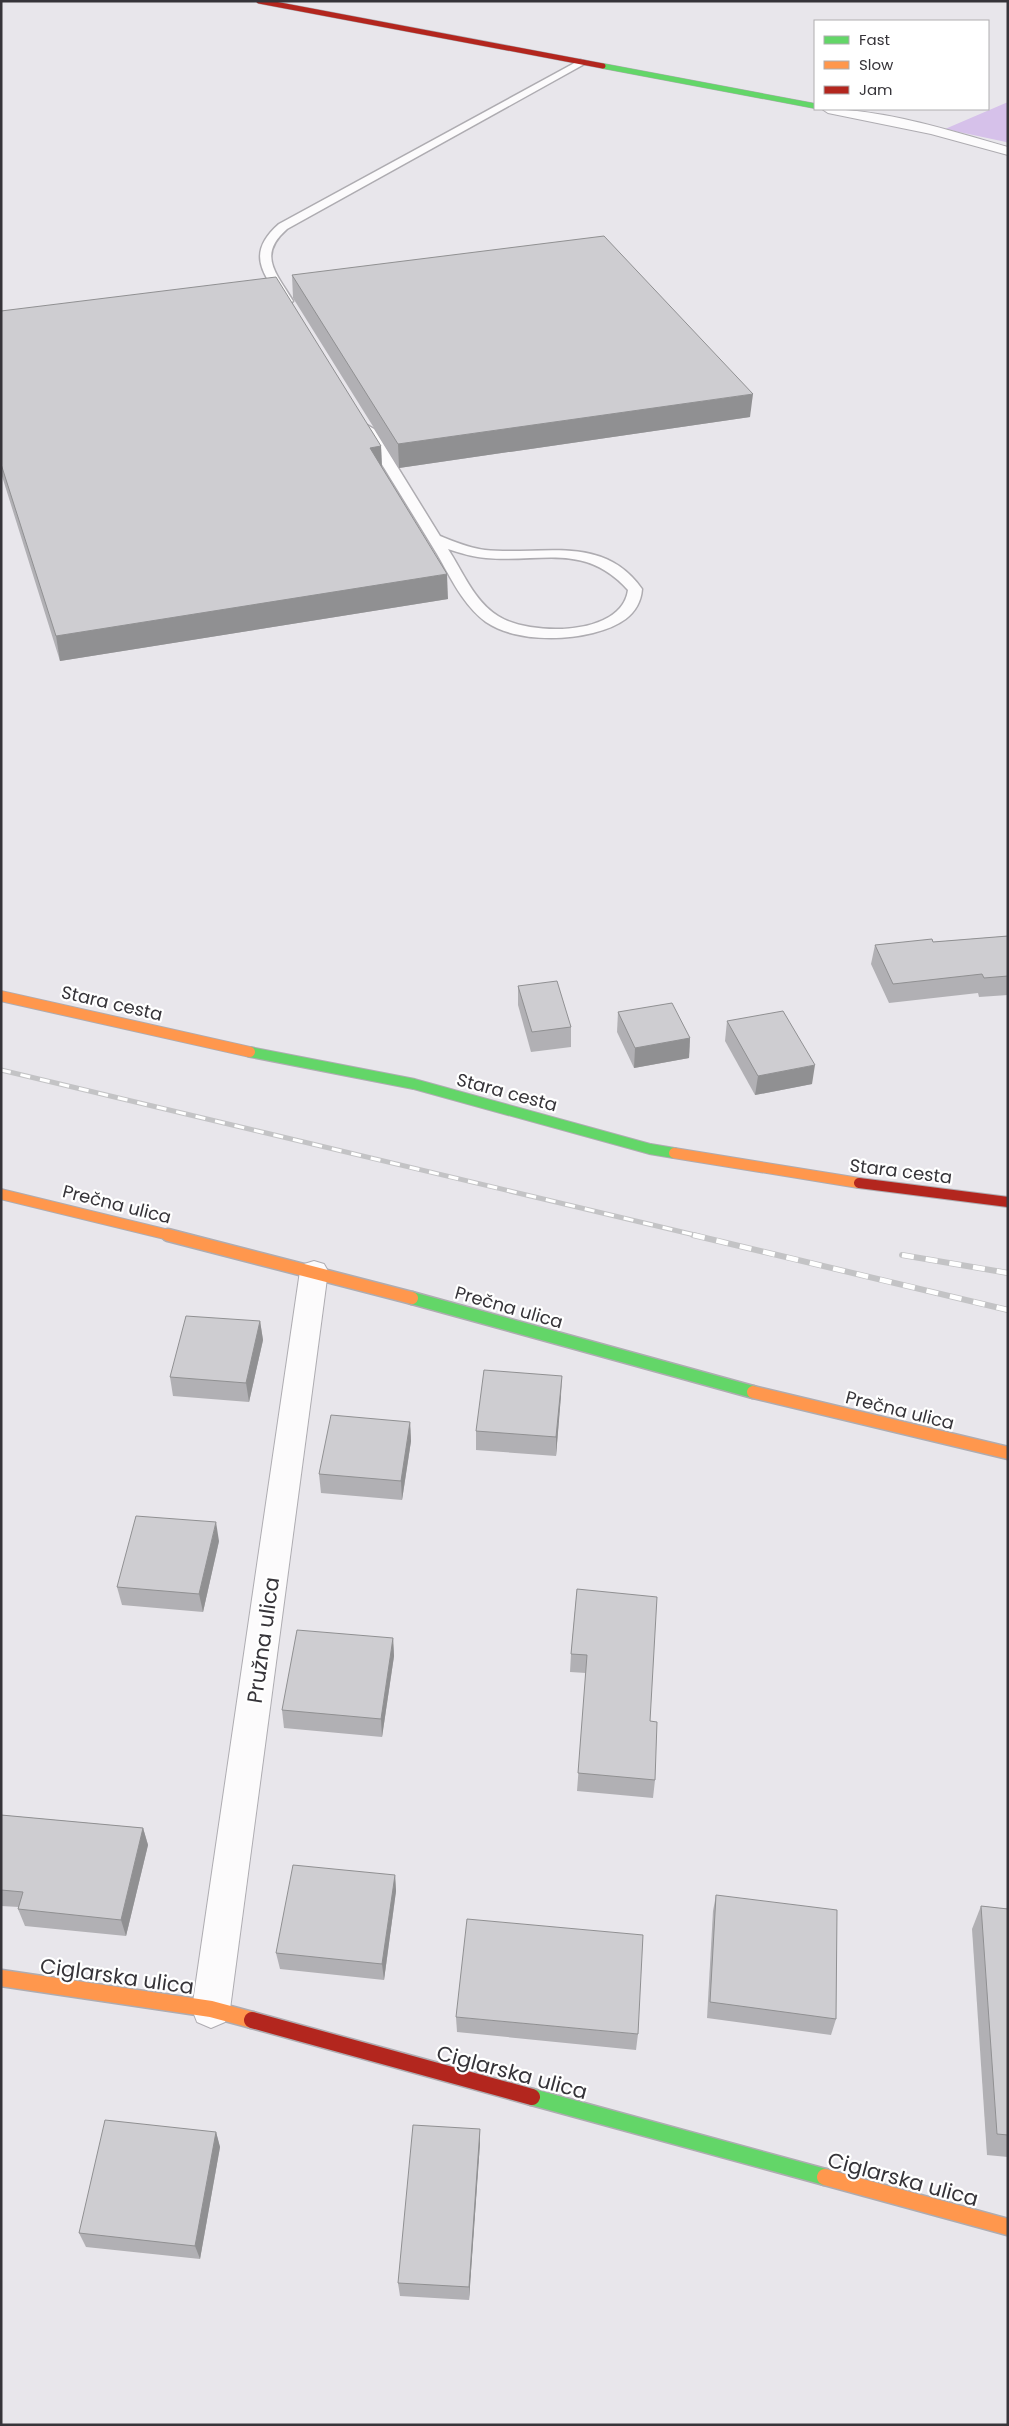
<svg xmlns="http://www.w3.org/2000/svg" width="1009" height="2426" font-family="Poppins,sans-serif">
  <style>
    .green { fill: #d6c1ea }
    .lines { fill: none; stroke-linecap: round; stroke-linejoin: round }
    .lane-casing { stroke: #aeacb1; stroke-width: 3 }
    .street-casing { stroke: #aeacb1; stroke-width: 2 }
    .fast-far3-casing { stroke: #aeacb1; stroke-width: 6 }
    .fast-far2-casing { stroke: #aeacb1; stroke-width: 12 }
    .fast-far1-casing { stroke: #aeacb1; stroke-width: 15 }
    .fast-casing { stroke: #aeacb1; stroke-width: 19 }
    .slow-far2-casing { stroke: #aeacb1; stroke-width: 12 }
    .slow-far1-casing { stroke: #aeacb1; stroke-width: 15 }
    .slow-casing { stroke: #aeacb1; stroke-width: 19 }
    .jam-far2-casing { stroke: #aeacb1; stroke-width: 6 }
    .jam-far1-casing { stroke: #aeacb1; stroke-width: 12 }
    .jam-casing { stroke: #aeacb1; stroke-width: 19 }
    .lane { fill: #fcfbfc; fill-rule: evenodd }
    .street { fill: #fcfbfc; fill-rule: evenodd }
    .fast-far3 { stroke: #63d668; stroke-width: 5 }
    .fast-far2 { stroke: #63d668; stroke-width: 10 }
    .fast-far1 { stroke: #63d668; stroke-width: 12 }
    .fast { stroke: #63d668; stroke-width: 16 }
    .slow-far2 { stroke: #ff974d; stroke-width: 10 }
    .slow-far1 { stroke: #ff974d; stroke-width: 12 }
    .slow { stroke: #ff974d; stroke-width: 16 }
    .jam-far2 { stroke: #b3261e; stroke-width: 5 }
    .jam-far1 { stroke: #b3261e; stroke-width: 10 }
    .jam { stroke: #b3261e; stroke-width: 16 }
    .rail-far1-casing { stroke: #c3c3c5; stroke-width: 5 }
    .rail-casing { stroke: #c3c3c5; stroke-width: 6 }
    .rail-far1 { stroke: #fff; stroke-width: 3; stroke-dasharray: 10; stroke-linecap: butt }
    .rail { stroke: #fff; stroke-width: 4.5; stroke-dasharray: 12; stroke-linecap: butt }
    .wall { fill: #b1b0b4 }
    .shaded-wall { fill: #909092 }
    .building { fill: #cecdd1; stroke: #909092 }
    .labels { text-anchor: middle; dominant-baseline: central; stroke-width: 4.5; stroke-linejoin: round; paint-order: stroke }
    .street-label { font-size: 18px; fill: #363439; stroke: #fff }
    .near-street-label { font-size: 21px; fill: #363439; stroke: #fff }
  </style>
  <rect width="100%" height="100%" fill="#e8e6eb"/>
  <path class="green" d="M1008,102V144L1006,142L945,129Z"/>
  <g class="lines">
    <g class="lane-casing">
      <g id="lane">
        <path d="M580,60L588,62L287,229C257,255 276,273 293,301L291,303H283C262,272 246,253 279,224Z"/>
        <path d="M367,425L374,429L440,536C455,542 469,548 485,550C541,556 603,533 642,589C640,616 617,627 593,633C561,641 514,641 486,622C463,605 451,578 437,554C412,513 386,471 360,429ZM448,549C460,553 473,557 486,558C541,563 585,542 628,590C622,637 529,636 498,616C474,601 463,572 448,549Z"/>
      </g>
    </g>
    <g class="street-casing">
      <g id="street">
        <path d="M822,109C884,109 948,130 1008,147V155L931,134L828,113Z"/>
        <path d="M314,1261L324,1264L328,1271L230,2009L225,2022L211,2028L197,2022L192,2009L300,1271L304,1264Z"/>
      </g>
    </g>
    <g class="fast-far3-casing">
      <path id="fast-far3" d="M603,66L815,106"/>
    </g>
    <g class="fast-far2-casing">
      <path id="fast-far2" d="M250,1052L414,1084L650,1149L674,1153"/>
    </g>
    <g class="fast-far1-casing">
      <path id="fast-far1" d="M412,1298L753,1392"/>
    </g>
    <g class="fast-casing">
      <path id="fast" d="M532,2097L825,2177"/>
    </g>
    <g class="slow-far2-casing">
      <g id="slow-far2">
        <path d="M1,996L250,1052"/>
        <path d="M674,1153L859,1183"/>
        <path d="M1,1194L173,1236"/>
      </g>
    </g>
    <g class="slow-far1-casing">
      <g id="slow-far1">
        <path d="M168,1235L412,1298"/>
        <path d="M753,1392L1008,1453"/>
      </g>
    </g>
    <g class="slow-casing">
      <g id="slow">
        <path d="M1,1978L211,2009L252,2020"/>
        <path d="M825,2177L1008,2227"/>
      </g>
    </g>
    <g class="jam-far2-casing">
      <path id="jam-far2" d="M259,1L603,66"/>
    </g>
    <g class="jam-far1-casing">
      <path id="jam-far1" d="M859,1183L1008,1202"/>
    </g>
    <g class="jam-casing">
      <path id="jam" d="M252,2020L532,2097"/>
    </g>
    <use href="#lane" class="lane"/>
    <use href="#street" class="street"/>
    <use href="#fast-far3" class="fast-far3"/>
    <use href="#fast-far2" class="fast-far2"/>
    <use href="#fast-far1" class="fast-far1"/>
    <use href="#fast" class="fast"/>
    <use href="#slow-far2" class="slow-far2"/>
    <use href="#slow-far1" class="slow-far1"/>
    <use href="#slow" class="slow"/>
    <use href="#jam-far2" class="jam-far2"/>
    <use href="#jam-far1" class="jam-far1"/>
    <use href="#jam" class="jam"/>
    <g class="rail-far1-casing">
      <path id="rail-far1" d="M1,1070L699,1236"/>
    </g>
    <g class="rail-casing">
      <g id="rail">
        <path d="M693,1235L1008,1310"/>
        <path d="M902,1255L1008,1273"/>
      </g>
    </g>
    <use href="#rail-far1" class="rail-far1"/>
    <use href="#rail" class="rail"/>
  </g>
  <g class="wall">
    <path d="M292,275L750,417L399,468L293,298Z"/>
    <path d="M1,311L381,446L382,467L448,599L60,661L1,473Z"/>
    <path d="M1008,936V995L979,997L978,993L889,1003L871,964L875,945L933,942Z"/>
    <path d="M518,986L571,1027V1047L531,1052L518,1005Z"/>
    <path d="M618,1012L690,1038L689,1058L634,1068L617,1032Z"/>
    <path d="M727,1021L812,1084L755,1095L725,1041Z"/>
    <path d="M260,1321L263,1340L249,1402L173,1396L170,1377Z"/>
    <path d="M561,1395L556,1456L476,1450V1431Z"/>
    <path d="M410,1422L411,1441L402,1500L321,1493L319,1474Z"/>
    <path d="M219,1541L203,1612L122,1605L117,1587Z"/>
    <path d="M577,1589L650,1721L655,1780L653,1798L577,1791L586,1673L570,1672L571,1654Z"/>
    <path d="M393,1638L394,1656L382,1737L284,1728L282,1710Z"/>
    <path d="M1,1815L143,1828L148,1845L126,1936L25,1926L18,1909L19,1907L1,1906Z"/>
    <path d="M395,1875L396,1891L384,1980L280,1969L276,1953Z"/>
    <path d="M716,1895L836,2019L831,2035L707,2018L713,1911Z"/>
    <path d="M981,1906L1008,1909V2157L987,2155L972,1929Z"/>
    <path d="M456,2017L638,2034L636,2050L457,2032Z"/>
    <path d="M480,2129V2143L469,2300L400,2296L398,2283Z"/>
    <path d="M216,2132L220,2147L200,2259L86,2247L79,2233Z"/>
  </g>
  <g class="shaded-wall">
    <path d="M753,394L750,417L399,468L398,444Z"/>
    <path d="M381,446L382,470L370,448Z"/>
    <path d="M447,574L448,599L60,661L56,636Z"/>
    <path d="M690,1038L689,1058L634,1068L635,1048Z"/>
    <path d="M815,1065L812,1084L755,1095L758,1076Z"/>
    <path d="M260,1321L263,1340L249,1402L246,1383Z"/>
    <path d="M562,1376L561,1395L556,1456V1437Z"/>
    <path d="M410,1422L411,1441L402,1500L401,1481Z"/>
    <path d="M216,1522L219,1541L203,1612L199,1594Z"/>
    <path d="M393,1638L394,1656L382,1737L381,1719Z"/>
    <path d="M143,1828L148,1845L126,1936L121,1920Z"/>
    <path d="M395,1875L396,1891L384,1980L382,1964Z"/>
    <path d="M480,2129V2143L469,2300V2287Z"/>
    <path d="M216,2132L220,2147L200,2259L195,2246Z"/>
  </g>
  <g class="building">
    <path d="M604,236L753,394L398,444L292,275Z"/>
    <path d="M276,277L381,446L370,448L447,574L56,636L1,464V311Z"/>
    <path d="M1008,936V976L984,978L982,974L893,984L875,945L932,939L933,942Z"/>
    <path d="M557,981L571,1027L532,1032L518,986Z"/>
    <path d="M672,1003L690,1038L635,1048L618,1012Z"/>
    <path d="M783,1011L815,1065L758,1076L727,1021Z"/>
    <path d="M186,1316L260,1321L246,1383L170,1377Z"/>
    <path d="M484,1370L562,1376L556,1437L476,1431Z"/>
    <path d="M331,1415L410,1422L401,1481L319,1474Z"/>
    <path d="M136,1516L216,1522L199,1594L117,1587Z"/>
    <path d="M577,1589L657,1597L650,1721L657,1722L655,1780L578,1773L587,1655L571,1654Z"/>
    <path d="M297,1630L393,1638L381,1719L282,1710Z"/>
    <path d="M1,1815L143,1828L121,1920L18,1909L23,1892L1,1890Z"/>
    <path d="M293,1865L395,1875L382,1964L276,1953Z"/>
    <path d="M716,1895L837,1910L836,2019L710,2002Z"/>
    <path d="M981,1906L1008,1909V2135L997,2134Z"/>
    <path d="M467,1919L643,1935L638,2034L456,2017Z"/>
    <path d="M105,2120L216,2132L195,2246L79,2233Z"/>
    <path d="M413,2125L480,2129L469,2287L398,2283Z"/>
  </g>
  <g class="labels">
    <g class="street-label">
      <text transform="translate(112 1003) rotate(13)">Stara cesta</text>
      <text transform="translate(507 1092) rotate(15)">Stara cesta</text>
      <text transform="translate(901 1171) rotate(7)">Stara cesta</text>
      <text transform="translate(117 1204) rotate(14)">Prečna ulica</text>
      <text transform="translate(509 1307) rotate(16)">Prečna ulica</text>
      <text transform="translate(900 1410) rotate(14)">Prečna ulica</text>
    </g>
    <g class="near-street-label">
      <text transform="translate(263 1640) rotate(-82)">Pružna ulica</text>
      <text transform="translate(117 1976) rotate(8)">Ciglarska ulica</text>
      <text transform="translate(512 2072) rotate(15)">Ciglarska ulica</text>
      <text transform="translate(903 2179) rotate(15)">Ciglarska ulica</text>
    </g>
  </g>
  <rect width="1009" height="2426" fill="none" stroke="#363439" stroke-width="5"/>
  <rect x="814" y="20" width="175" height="90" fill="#ffffff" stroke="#afaeb0"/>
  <rect x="824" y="36" width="25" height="8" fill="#63d668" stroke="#afaeb0"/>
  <text x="859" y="45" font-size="15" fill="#363439">Fast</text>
  <rect x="824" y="61" width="25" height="8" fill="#ff974d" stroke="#afaeb0"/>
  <text x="859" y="70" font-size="15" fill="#363439">Slow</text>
  <rect x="824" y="86" width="25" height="8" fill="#b3261e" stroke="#afaeb0"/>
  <text x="859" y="95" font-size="15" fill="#363439">Jam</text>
</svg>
